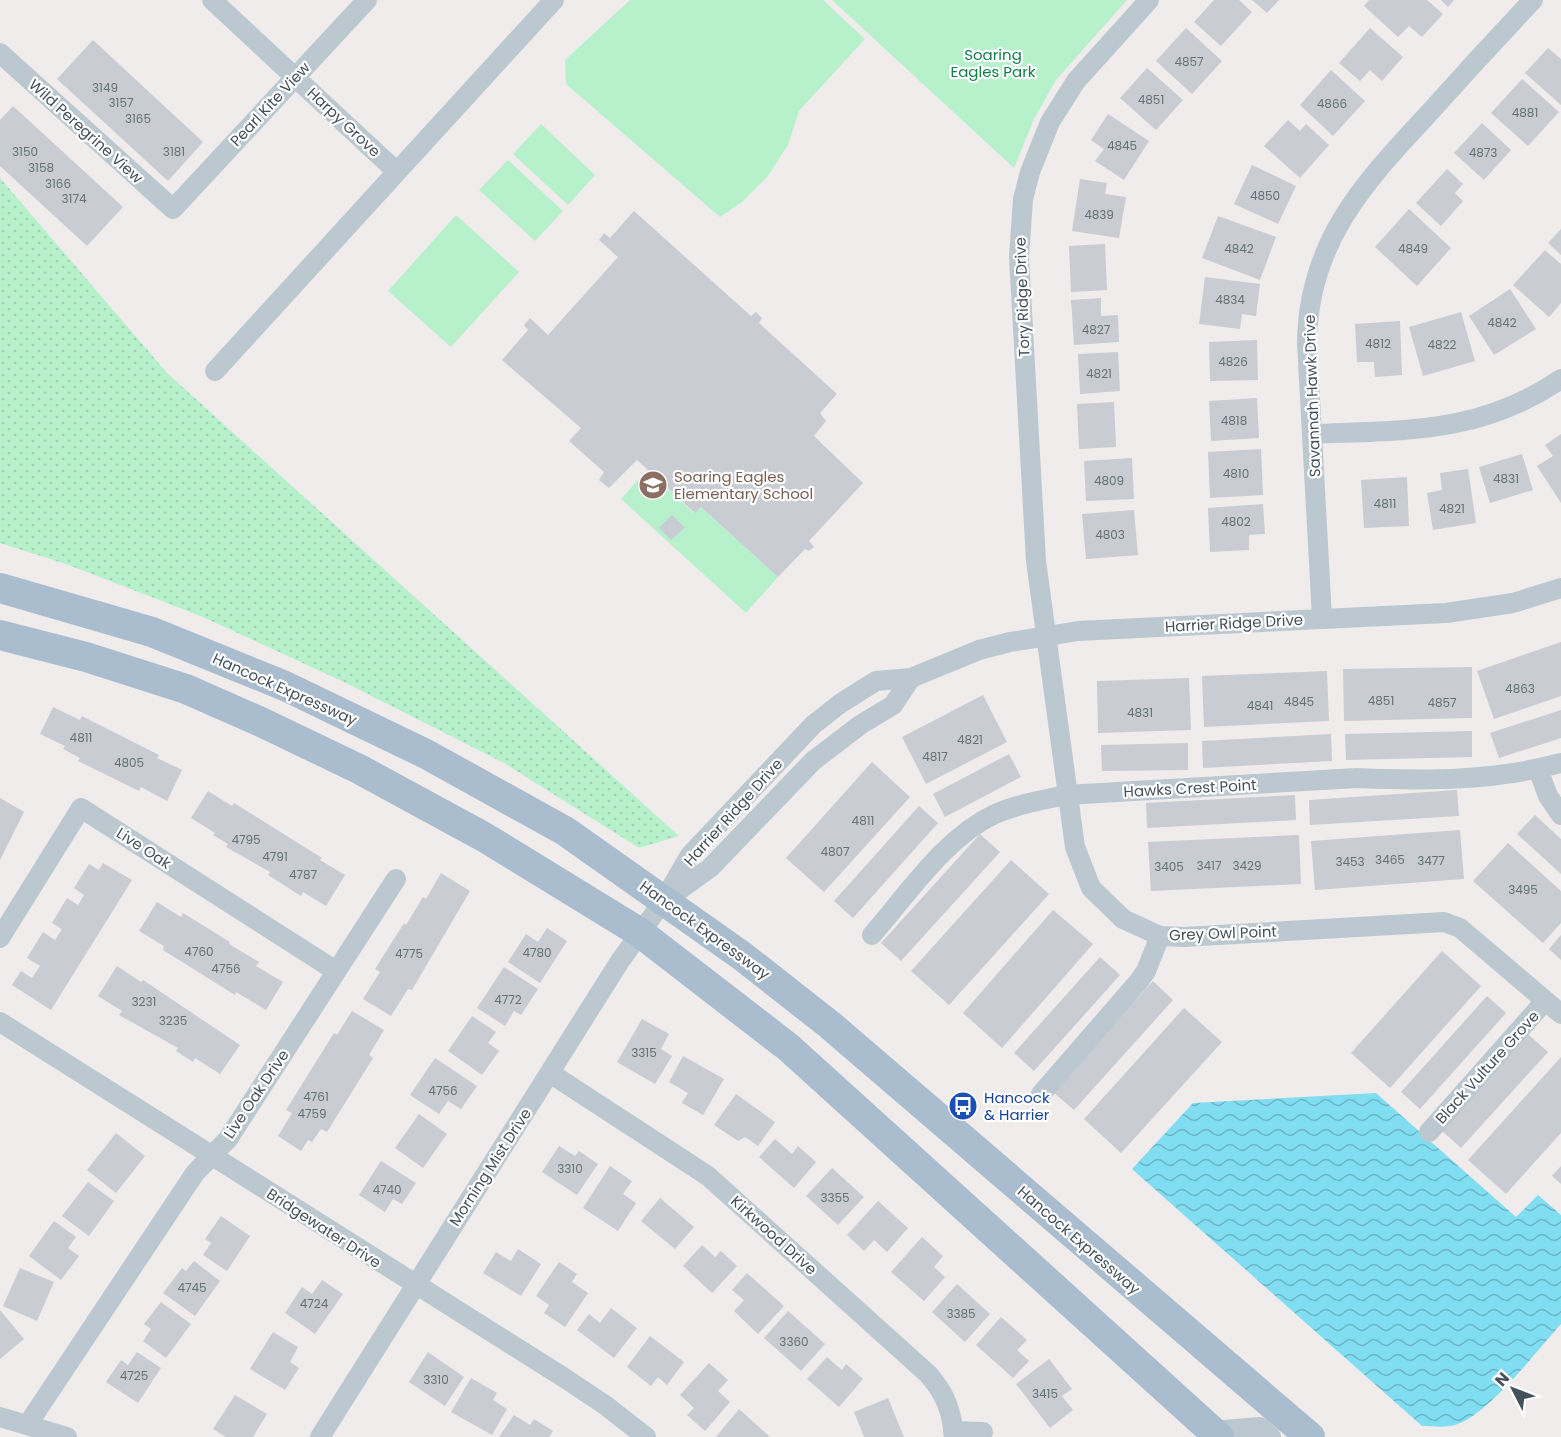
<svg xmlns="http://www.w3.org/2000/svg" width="1561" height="1437" font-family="Poppins,sans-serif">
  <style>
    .grass { fill: url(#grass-dots) }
    .park { fill: #b7f1cc }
    .water { fill: url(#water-waves) }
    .building { fill: #c9ccd2 }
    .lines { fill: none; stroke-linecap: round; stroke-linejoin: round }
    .street { stroke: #bcc8d0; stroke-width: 20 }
    .primary { stroke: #aabdce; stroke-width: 30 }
    .labels { text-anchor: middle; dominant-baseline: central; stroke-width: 4.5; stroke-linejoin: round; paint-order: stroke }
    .number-label { font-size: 12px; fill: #657079 }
    .park-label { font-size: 15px; fill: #118045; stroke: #fff }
    .street-label { font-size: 15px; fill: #44515b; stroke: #fff }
    .education-label { font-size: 15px; fill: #785e54; stroke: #fff; text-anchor: start }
    .transit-label { font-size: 15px; fill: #164399; stroke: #fff; text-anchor: start }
  </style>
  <defs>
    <pattern id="grass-dots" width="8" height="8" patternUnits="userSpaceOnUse" patternTransform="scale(1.5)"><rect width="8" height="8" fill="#b7f1cc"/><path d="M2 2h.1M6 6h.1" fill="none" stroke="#9fd0b1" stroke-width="1.8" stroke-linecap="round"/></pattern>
    <pattern id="water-waves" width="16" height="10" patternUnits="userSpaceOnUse" patternTransform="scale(1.5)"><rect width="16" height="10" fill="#81ddf1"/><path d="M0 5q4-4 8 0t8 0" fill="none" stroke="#6bb6c6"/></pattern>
  </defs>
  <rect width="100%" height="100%" fill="#f0ecec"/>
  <path class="grass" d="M0,178L167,373L679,836L639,848L504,763L346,683L203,617L66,564L0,543Z"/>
  <g class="park">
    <path d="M630,0H823L865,39L799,111L788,145L768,176L742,202L720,217L566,84L565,60Z"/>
    <path d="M832,0H1127L1056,80L1034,119L1014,168Z"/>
    <path d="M541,124L595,175L568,205L513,154Z"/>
    <path d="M508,160L563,211L535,241L479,190Z"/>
    <path d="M456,215L519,272L451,347L388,291Z"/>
    <path d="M647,470L694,513L701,507L778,577L746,613L621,499Z"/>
  </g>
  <path class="water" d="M1376,1093L1516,1217L1538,1195L1561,1215V1324C1537,1350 1488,1416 1455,1425C1445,1428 1432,1426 1422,1426L1132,1169L1193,1103Z"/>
  <g class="building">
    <path d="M1214,0H1239L1252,12L1221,46L1194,22Z"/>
    <path d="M1252,0H1279L1267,13Z"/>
    <path d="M1369,0H1427L1443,14L1422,37L1409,26L1398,37L1364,6Z"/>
    <path d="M1441,0H1454L1448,7Z"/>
    <path d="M1186,28L1222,61L1192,94L1156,61Z"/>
    <path d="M1370,28L1403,57L1382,81L1370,70L1360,81L1339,63Z"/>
    <path d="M93,40L203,142L168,181L57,79Z"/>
    <path d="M1548,48L1561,59V105L1525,73Z"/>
    <path d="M1147,68L1183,100L1156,130L1120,98Z"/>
    <path d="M1331,70L1365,101L1333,136L1300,105Z"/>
    <path d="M1522,79L1559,112L1528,146L1491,113Z"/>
    <path d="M13,106L123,207L87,246L0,166V120Z"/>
    <path d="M1108,114L1149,141L1124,180L1095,161L1104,149L1091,140Z"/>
    <path d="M1288,120L1300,131L1306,124L1329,145L1300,178L1264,146Z"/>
    <path d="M1482,123L1511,150L1484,180L1454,153Z"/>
    <path d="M1252,165L1296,186L1278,224L1234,204Z"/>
    <path d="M1447,169L1463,184L1455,193L1463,201L1441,226L1416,203Z"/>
    <path d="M1080,179L1107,183L1105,194L1126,197L1119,238L1072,231Z"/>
    <path d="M1409,209L1451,248L1417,286L1375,247Z"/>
    <path d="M634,211L751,316L756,312L762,318L759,323L837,394L820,413L826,421L814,436L863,483L809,541L814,547L809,551L805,549L778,577L701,507L695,513L637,460L609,488L599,480L604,472L569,441L581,428L502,360L528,330L524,325L530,318L548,335L618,257L599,240L604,233L610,238Z"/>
    <path d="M1218,216L1276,237L1260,280L1202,258Z"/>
    <path d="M1561,229V255L1548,243Z"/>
    <path d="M1105,244L1107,290L1071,292L1069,246Z"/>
    <path d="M1545,250L1561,264V303L1549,317L1513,285Z"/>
    <path d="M1205,277L1260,284L1256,316L1242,314L1240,329L1199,324Z"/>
    <path d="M1510,289L1536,329L1494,355L1469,316Z"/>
    <path d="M1101,298V316L1118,315L1119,342L1074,345L1071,300Z"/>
    <path d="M1461,312L1475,361L1423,376L1409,327Z"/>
    <path d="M1400,321L1402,375L1375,377L1374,362H1357L1355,324Z"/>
    <path d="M1257,340L1258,380L1210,381L1209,342Z"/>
    <path d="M1118,352L1120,391L1080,394L1078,354Z"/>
    <path d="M1257,398L1259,438L1211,441L1209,401Z"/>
    <path d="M1114,402L1116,447L1079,449L1077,404Z"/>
    <path d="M1561,434V503L1537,466L1553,456L1545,445Z"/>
    <path d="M1261,449L1263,495L1210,498L1208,452Z"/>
    <path d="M1522,454L1533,490L1490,503L1479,467Z"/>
    <path d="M1132,458L1134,499L1086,501L1084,461Z"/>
    <path d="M1468,469L1476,523L1433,530L1427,493L1442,490L1440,473Z"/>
    <path d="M1407,477L1409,526L1364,528L1361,480Z"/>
    <path d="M1263,504L1265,534L1249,535V550L1210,552L1208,508Z"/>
    <path d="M1134,510L1138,555L1086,559L1082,514Z"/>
    <path d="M672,515L685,528L671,540L659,528Z"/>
    <path d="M1561,642V696L1494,719L1477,671Z"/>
    <path d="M1472,667V718L1344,721L1343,669Z"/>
    <path d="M1327,671L1329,721L1204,727L1202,676Z"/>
    <path d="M1189,678L1191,730L1098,733L1097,681Z"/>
    <path d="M983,695L1007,742L926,784L902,737Z"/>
    <path d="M53,707L80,720L82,716L159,755L157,758L182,770L167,801L141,787L139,791L78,761L80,758L63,749L65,746L40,734Z"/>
    <path d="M1561,710V738L1499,758L1490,733Z"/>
    <path d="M1472,731V757L1346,760L1345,734Z"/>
    <path d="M1331,734L1332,761L1203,768L1202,741Z"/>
    <path d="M1188,743V770L1102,771L1101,745Z"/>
    <path d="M1009,754L1021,777L945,817L933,794Z"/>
    <path d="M872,762L910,797L824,892L786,858Z"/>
    <path d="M1457,790L1459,816L1310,825L1309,800Z"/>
    <path d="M208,791L232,806L234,803L322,858L320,860L345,875L326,906L303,892L301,896L268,875L270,872L226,847L228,844L213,835L215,833L191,818Z"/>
    <path d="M1295,795L1296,820L1147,828L1146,803Z"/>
    <path d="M0,798L24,812L0,860Z"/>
    <path d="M919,806L938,823L853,918L834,901Z"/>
    <path d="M1535,815L1561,839V874L1517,834Z"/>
    <path d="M1460,830L1464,879L1315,890L1311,841Z"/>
    <path d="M980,834L1000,852L901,961L881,943Z"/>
    <path d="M1299,835L1301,884L1151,891L1148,842Z"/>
    <path d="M1508,843L1561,891V923L1543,943L1473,881Z"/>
    <path d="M1011,860L1049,894L949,1005L911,971Z"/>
    <path d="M103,863L132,880L51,1010L12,985L21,971L32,978L40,966L27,958L43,932L55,940L62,929L52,923L67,898L78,905L84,895L74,888L89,864L99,870Z"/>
    <path d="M441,873L470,891L412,990L408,989L391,1016L363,999L380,972L375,969L404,923L406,925L423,897L426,899Z"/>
    <path d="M157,902L181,917L183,913L230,942L229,944L259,962L256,966L283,982L266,1010L236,992L235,995L163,950L164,946L139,931Z"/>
    <path d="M1053,910L1093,944L1002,1048L963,1013Z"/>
    <path d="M547,928L567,941L540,983L508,962L526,934L538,942Z"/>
    <path d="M1561,935V960L1549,949Z"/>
    <path d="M1442,951L1481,986L1390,1088L1351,1053Z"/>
    <path d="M1100,957L1120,975L1034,1071L1014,1053Z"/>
    <path d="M117,966L141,982L143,980L240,1045L220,1074L195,1058L193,1062L176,1051L178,1048L119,1015L122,1011L98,996Z"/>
    <path d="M504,967L538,989L521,1015L514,1011L505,1026L477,1008Z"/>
    <path d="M1153,981L1173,1000L1074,1110L1053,1092Z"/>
    <path d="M1487,996L1506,1013L1420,1109L1401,1092Z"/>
    <path d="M1184,1008L1222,1042L1121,1153L1084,1119Z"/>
    <path d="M352,1011L384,1030L369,1055L373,1058L327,1132L321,1129L312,1142L308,1140L301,1151L278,1136L292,1113L286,1110L334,1033L337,1035Z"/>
    <path d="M472,1016L496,1032L488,1043L499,1051L482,1075L448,1051Z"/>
    <path d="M642,1019L669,1034L661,1049L672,1056L655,1084L617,1062Z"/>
    <path d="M1528,1034L1548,1052L1461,1148L1441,1130Z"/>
    <path d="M683,1056L724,1079L703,1115L682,1103L688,1093L669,1082Z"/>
    <path d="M1561,1057V1133L1506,1194L1468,1160Z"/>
    <path d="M435,1058L477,1086L461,1109L448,1101L439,1114L410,1095Z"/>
    <path d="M736,1094L775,1122L758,1146L745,1137L738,1141L714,1125Z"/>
    <path d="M419,1114L447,1134L423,1168L395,1148Z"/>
    <path d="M116,1133L145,1156L116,1193L87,1170Z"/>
    <path d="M775,1139L792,1154L798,1146L816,1162L794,1188L759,1157Z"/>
    <path d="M559,1146L575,1156L579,1151L598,1164L577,1195L542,1172Z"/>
    <path d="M381,1161L416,1183L402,1204L393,1199L385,1212L359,1195Z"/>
    <path d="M610,1166L632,1181L623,1194L636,1203L618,1231L583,1208Z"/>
    <path d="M1561,1166V1184L1552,1176Z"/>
    <path d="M832,1168L864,1197L838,1225L806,1196Z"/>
    <path d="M88,1182L114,1201L89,1236L62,1216Z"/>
    <path d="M660,1198L694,1227L675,1249L641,1221Z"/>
    <path d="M878,1201L908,1228L887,1252L874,1240L864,1251L847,1235Z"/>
    <path d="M221,1216L250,1236L227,1271L203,1255L211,1243L205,1239Z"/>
    <path d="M54,1221L76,1237L68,1248L79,1256L61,1280L29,1256Z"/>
    <path d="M922,1237L943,1256L934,1267L945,1277L924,1301L891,1272Z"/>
    <path d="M702,1245L715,1257L721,1251L737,1266L712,1293L683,1266Z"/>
    <path d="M518,1249L541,1264L521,1296L483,1273L496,1252L511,1261Z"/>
    <path d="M194,1261L220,1281L195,1316L163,1293L182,1268L186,1271Z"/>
    <path d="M559,1262L577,1274L572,1282L588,1293L565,1327L544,1313L549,1305L536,1296Z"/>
    <path d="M20,1268L54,1282L37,1321L3,1306Z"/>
    <path d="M747,1273L784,1306L758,1334L734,1311L744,1300L732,1290Z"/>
    <path d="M322,1280L343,1294L315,1334L285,1313L302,1287L312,1294Z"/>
    <path d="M957,1284L990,1314L965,1342L932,1312Z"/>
    <path d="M161,1302L191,1324L166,1358L143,1341L151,1329L144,1324Z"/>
    <path d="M611,1308L637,1328L614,1358L577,1330L589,1314L600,1323Z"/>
    <path d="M0,1310L24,1339L0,1359Z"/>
    <path d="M788,1311L825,1344L801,1371L764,1338Z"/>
    <path d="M1001,1317L1027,1340L1017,1350L1029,1361L1013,1378L976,1345Z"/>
    <path d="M273,1332L298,1347L290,1362L299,1368L285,1390L250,1369Z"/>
    <path d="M650,1336L684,1362L667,1385L658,1377L651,1386L627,1367Z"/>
    <path d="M137,1352L161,1368L138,1403L106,1382L121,1360L128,1365Z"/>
    <path d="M428,1352L464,1377L445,1406L409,1382Z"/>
    <path d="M827,1357L842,1370L846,1364L863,1379L839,1407L807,1379Z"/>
    <path d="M1049,1359L1072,1389L1062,1396L1073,1410L1050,1428L1016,1384Z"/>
    <path d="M709,1363L728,1380L718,1391L730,1402L705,1431L687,1415L694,1408L680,1395Z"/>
    <path d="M471,1378L497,1393L493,1400L507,1409L492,1435L451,1412Z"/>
    <path d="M235,1395L267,1414L253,1437H226L213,1429Z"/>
    <path d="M888,1398L904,1437H864L854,1412Z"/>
    <path d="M739,1409L770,1437H716Z"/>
    <path d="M514,1415L530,1425L534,1419L553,1431L549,1437H499Z"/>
  </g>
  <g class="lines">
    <g class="street">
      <path d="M212,0L396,171"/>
      <path d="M1149,0L1076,81L1050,122L1030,172L1023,199L1019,257L1036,561L1075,847L1091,888L1123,919L1160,936L1184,937L1444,922L1460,928L1561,1014"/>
      <path d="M0,53L173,209L367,0"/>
      <path d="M215,371L554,0"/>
      <path d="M1313,434C1406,430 1480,434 1561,379"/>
      <path d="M1322,618L1307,343C1308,241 1365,182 1430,112C1464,74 1498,37 1533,0"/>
      <path d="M1538,769L1548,796L1561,815"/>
      <path d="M671,896L710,868L813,761L860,725L893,705L911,678"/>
      <path d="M872,935C908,894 944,838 995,814C1017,804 1043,800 1066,795L1357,778C1425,781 1495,781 1561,763"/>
      <path d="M0,938L81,808L336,971"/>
      <path d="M0,1022L563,1377L605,1405L646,1437"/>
      <path d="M550,1073L708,1176L928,1374C945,1393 952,1411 954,1437"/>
      <path d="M1041,1094L1139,981L1146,971L1160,936"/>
      <path d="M1429,1132L1545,1001"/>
      <path d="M0,1417L67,1437"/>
      <path d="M28,1424L195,1173L228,1139L396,879"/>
      <path d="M953,1431L983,1432"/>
      <path d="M1212,1431L1260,1427L1271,1437"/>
      <path d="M320,1437L620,961L664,900L690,855L813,725L841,703L876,681L911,678L979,650L1010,642L1078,631L1446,613L1513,603L1561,588"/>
    </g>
    <g class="primary">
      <path d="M0,588L152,632L285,686L426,754L565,831L742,956L830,1025L1310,1437"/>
      <path d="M0,635L86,657L186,689L261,722L359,769L484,837L639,932L788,1047L1219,1437"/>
    </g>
  </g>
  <defs>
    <g id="school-disc" transform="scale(1.5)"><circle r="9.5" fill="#8d6e63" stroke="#fff"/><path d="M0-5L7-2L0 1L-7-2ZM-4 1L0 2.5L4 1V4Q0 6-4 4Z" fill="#fff"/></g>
    <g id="bus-disc" transform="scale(1.5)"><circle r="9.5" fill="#1a4fb4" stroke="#fff"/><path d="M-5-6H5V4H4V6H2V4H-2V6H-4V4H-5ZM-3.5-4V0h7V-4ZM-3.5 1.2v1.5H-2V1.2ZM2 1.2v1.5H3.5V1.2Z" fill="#fff"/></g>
  </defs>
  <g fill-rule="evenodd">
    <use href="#school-disc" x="653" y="485"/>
    <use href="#bus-disc" x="963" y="1106"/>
  </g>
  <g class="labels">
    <g class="number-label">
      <text x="1189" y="61">4857</text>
      <text x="105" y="87">3149</text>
      <text x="1151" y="99">4851</text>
      <text x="121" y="102">3157</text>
      <text x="1332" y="103">4866</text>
      <text x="1525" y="112">4881</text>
      <text x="138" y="118">3165</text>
      <text x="1122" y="145">4845</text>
      <text x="25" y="151">3150</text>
      <text x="174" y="151">3181</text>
      <text x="1483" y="152">4873</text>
      <text x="41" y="167">3158</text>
      <text x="58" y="183">3166</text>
      <text x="1265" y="195">4850</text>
      <text x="74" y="198">3174</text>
      <text x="1099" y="214">4839</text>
      <text x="1239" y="248">4842</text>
      <text x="1413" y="248">4849</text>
      <text x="1230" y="299">4834</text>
      <text x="1502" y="322">4842</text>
      <text x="1096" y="329">4827</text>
      <text x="1378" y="343">4812</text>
      <text x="1442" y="344">4822</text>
      <text x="1233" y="361">4826</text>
      <text x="1099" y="373">4821</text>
      <text x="1234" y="420">4818</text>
      <text x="1236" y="473">4810</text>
      <text x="1506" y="478">4831</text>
      <text x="1109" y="480">4809</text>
      <text x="1385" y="503">4811</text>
      <text x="1452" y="508">4821</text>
      <text x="1236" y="521">4802</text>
      <text x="1110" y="534">4803</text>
      <text x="1520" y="688">4863</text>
      <text x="1381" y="700">4851</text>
      <text x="1299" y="701">4845</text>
      <text x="1442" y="702">4857</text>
      <text x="1260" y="705">4841</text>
      <text x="1140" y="712">4831</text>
      <text x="81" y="737">4811</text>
      <text x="970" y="739">4821</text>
      <text x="935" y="756">4817</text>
      <text x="129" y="762">4805</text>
      <text x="863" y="820">4811</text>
      <text x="246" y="839">4795</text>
      <text x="835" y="851">4807</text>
      <text x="275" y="856">4791</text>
      <text x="1390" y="859">3465</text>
      <text x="1431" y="860">3477</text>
      <text x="1350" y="861">3453</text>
      <text x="1209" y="865">3417</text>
      <text x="1247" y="865">3429</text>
      <text x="1169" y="866">3405</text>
      <text x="303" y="874">4787</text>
      <text x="1523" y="889">3495</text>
      <text x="199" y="951">4760</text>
      <text x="537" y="952">4780</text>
      <text x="409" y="953">4775</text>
      <text x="226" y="968">4756</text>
      <text x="508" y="999">4772</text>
      <text x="144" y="1001">3231</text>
      <text x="173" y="1020">3235</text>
      <text x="644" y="1052">3315</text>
      <text x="443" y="1090">4756</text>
      <text x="316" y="1096">4761</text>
      <text x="312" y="1113">4759</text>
      <text x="570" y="1168">3310</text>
      <text x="387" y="1189">4740</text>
      <text x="835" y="1197">3355</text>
      <text x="192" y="1287">4745</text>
      <text x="314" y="1303">4724</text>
      <text x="961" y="1313">3385</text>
      <text x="794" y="1341">3360</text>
      <text x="134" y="1375">4725</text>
      <text x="436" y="1379">3310</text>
      <text x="1045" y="1393">3415</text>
    </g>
    <g class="park-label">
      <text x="993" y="54">Soaring<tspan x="993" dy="17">Eagles Park</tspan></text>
    </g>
    <g class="street-label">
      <text transform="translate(270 104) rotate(-47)">Pearl Kite View</text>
      <text transform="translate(344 122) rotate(43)">Harpy Grove</text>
      <text transform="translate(86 131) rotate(42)">Wild Peregrine View</text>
      <text transform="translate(1022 297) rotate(-92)">Tory Ridge Drive</text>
      <text transform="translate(1312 396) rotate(-92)">Savannah Hawk Drive</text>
      <text transform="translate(1234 623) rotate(-3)">Harrier Ridge Drive</text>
      <text transform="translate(285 689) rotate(24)">Hancock Expressway</text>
      <text transform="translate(1190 788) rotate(-3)">Hawks Crest Point</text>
      <text transform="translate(733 812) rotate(-48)">Harrier Ridge Drive</text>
      <text transform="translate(144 848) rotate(33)">Live Oak</text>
      <text transform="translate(705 930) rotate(36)">Hancock Expressway</text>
      <text transform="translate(1223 933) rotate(-2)">Grey Owl Point</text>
      <text transform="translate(1487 1067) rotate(-48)">Black Vulture Grove</text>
      <text transform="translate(256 1094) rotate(-56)">Live Oak Drive</text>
      <text transform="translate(490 1167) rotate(-57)">Morning Mist Drive</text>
      <text transform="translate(324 1228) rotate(33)">Bridgewater Drive</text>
      <text transform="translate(774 1235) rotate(42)">Kirkwood Drive</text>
      <text transform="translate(1079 1240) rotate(41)">Hancock Expressway</text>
    </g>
    <g class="education-label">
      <text x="674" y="476">Soaring Eagles<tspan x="674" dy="17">Elementary School</tspan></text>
    </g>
    <g class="transit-label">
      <text x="984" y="1097">Hancock<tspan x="984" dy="17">&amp; Harrier</tspan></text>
    </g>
  </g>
  <g transform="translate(1513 1389) rotate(312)" stroke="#ffffff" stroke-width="4.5" paint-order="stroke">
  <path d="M0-4.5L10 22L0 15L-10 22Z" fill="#44515b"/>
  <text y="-9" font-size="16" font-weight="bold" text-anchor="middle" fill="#44515b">N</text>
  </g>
</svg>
